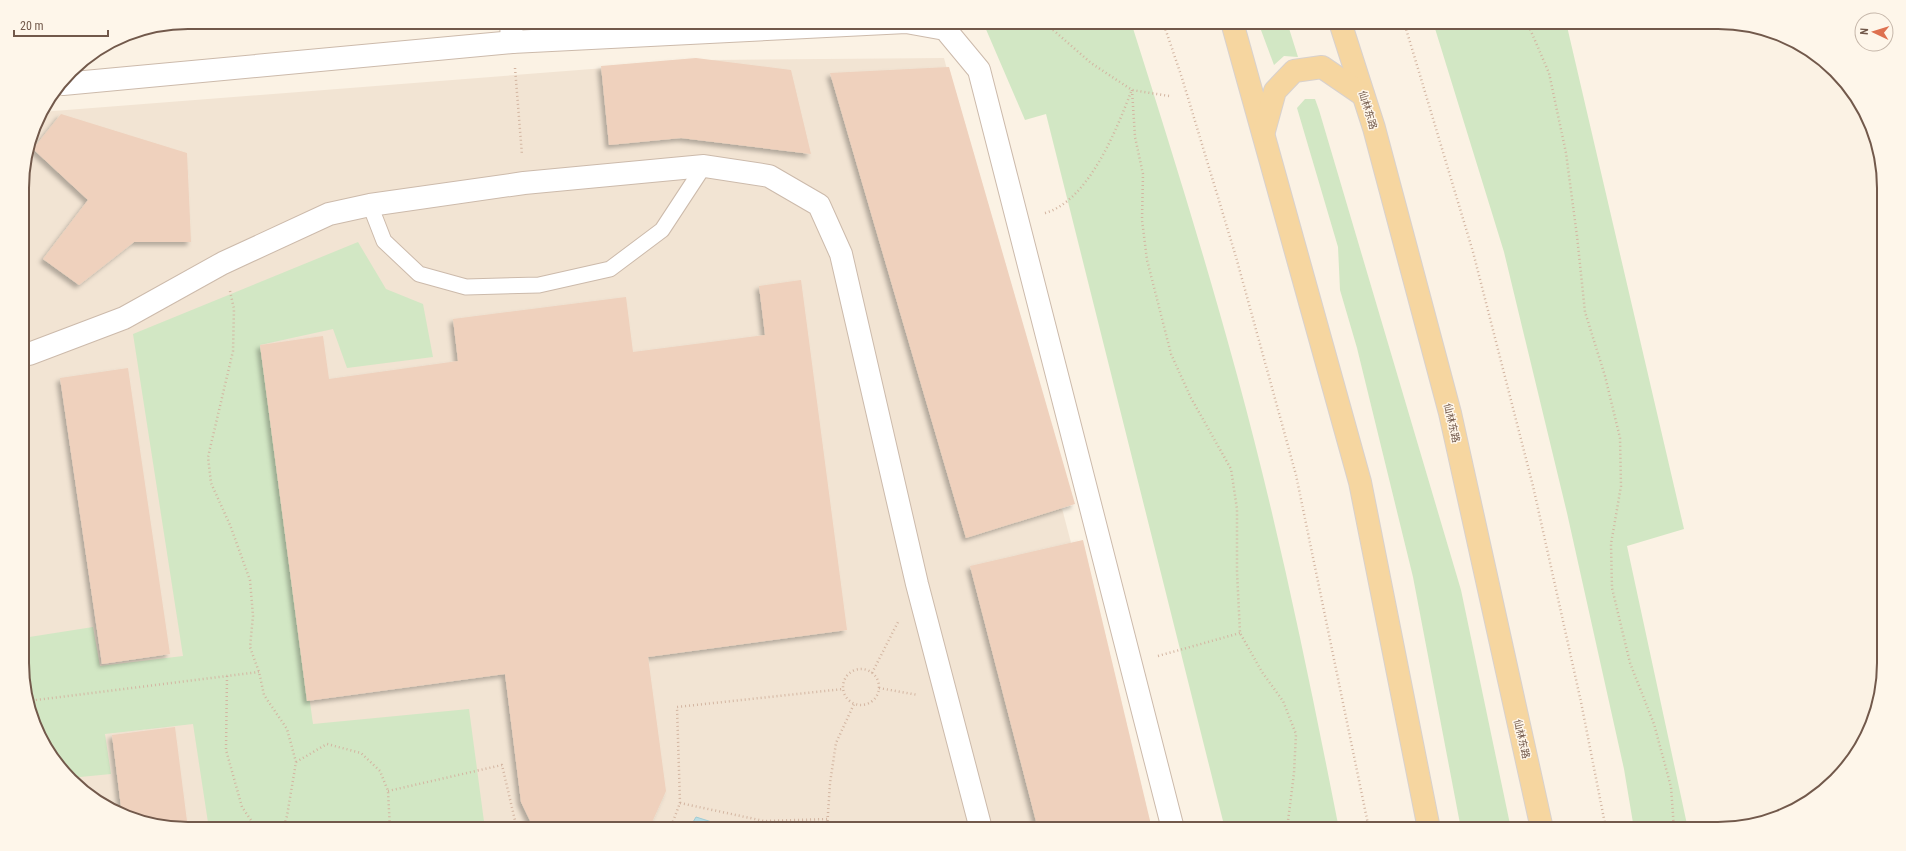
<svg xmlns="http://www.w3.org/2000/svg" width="1906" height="851" font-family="'Roboto Condensed','Noto Sans SC',sans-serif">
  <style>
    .residential { fill: #f2e4d3 }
    .green { fill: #d2e7c4 }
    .water { fill: #badde3; stroke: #a1ccd4 }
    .building { fill: #efd1bd; filter: url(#shadow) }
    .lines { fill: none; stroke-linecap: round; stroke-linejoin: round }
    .lane-casing { stroke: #ccbaab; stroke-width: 17 }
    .street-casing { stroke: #ccbaab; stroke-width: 24 }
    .primary-casing { stroke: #d8d1cd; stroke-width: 24 }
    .path { stroke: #d3b5a1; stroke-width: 2.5; stroke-dasharray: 1 3; stroke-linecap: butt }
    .lane { stroke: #fff; stroke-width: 15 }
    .street { stroke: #fff; stroke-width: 22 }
    .primary { stroke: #f6d6a0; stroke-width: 22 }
    .labels { text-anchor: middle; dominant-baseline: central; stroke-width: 3; stroke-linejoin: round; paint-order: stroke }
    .street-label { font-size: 10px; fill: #72594b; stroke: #fef6ea }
    .rim { fill: none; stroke: #72594b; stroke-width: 2 }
  </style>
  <defs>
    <filter id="shadow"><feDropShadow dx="-3.5" dy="3.5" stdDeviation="2" flood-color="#0004"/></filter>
  </defs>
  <rect width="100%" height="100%" fill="#fbf2e4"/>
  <path class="residential" d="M944,58L1146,829H188L124,816L87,795L56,764L35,727L23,685L22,177L41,112L708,60Z"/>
  <g class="green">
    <path d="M978,22H1131C1168,139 1205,257 1237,375C1278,525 1309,677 1339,829H1225L1046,114L1025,120L985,27Z"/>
    <path d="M1258,22H1287L1298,57L1284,56L1274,65Z"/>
    <path d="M1433,22H1566L1684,529L1627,546L1688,829H1634L1624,769L1567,513L1504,252Z"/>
    <path d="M1305,99H1315L1319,110L1461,590L1511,829H1461L1413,577L1357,348L1340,290L1338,247L1297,108Z"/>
    <path d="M358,242L386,289L423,304L433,357L347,368L333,329L260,345L313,724L469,709L485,829H209L193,724L105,734L111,774L70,778L56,764L35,727L23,685V638L93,627L100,666L183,656L133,334Z"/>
  </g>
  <path class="water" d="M696,817L734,829H689Z"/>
  <g class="building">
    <path d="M696,58L791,70L811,154L681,138L609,145L601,66Z"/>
    <path d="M949,67L1075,504L966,538L830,73Z"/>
    <path d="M61,114L187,153L191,242H134L79,285L43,259L88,200L33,149Z"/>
    <path d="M801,280L847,630L648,657L666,791L649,829H534L521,802L505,674L307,701L260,345L323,336L329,379L458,361L453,319L626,297L633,352L765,335L759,286Z"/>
    <path d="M128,368L170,654L102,664L60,378Z"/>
    <path d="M1083,540L1152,829H1038L970,566Z"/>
    <path d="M175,727L188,829L122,815L112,735Z"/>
  </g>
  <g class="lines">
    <g class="lane-casing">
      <path id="lane" d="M370,205L384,241L419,274L466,287L539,285L610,269L662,230L704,166"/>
    </g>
    <g class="street-casing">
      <g id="street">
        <path d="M511,22L512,42"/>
        <path d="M63,84L512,42L906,22L945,29L979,70L1173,829"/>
        <path d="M23,355L29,354L124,318L223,263L329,214L370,205L524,183L704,166L769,176L819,205L841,254L917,584L981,829"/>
      </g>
    </g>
    <g class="primary-casing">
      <g id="primary">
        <path d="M1232,22L1360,482L1429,829"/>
        <path d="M1340,22L1374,128L1450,413L1542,829"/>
        <path d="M1264,131L1275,91L1294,71L1322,67L1363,95"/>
      </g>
    </g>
    <g class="path">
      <path d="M1044,22L1091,63L1132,90L1169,96"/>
      <path d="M1163,22L1182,78L1236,257L1296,475L1369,829"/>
      <path d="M1404,22L1473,252L1533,486L1581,702L1606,829"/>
      <path d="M1527,22L1549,73L1566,153L1577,236L1585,312L1605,376L1620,438L1621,486L1611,544L1612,588L1630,663L1654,724L1671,787L1674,829"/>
      <path d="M515,68L522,155"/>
      <path d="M1132,90L1135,137L1143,174L1142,220L1147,260L1171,354L1191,398L1231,469L1237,509V572L1240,633L1262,672L1283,701L1296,734L1294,773L1287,829"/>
      <path d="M1045,213C1088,201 1116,131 1131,92"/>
      <path d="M230,291L234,309L233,351L208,457L211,483L230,525L250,580L253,616L250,647L259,672L264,695L287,729L296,762L287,816L283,829"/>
      <path d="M1158,656L1240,633"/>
      <circle cx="861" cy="687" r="18"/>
      <path d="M872,673L898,622"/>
      <path d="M227,676L226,750L242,807L257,829"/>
      <path d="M879,688L918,695"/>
      <path d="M28,701L259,672"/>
      <path d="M296,762L327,744L361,753L380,771L388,791L390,829"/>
      <path d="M388,791L502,765L517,829"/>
      <path d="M680,803L764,821L827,819"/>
      <path d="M670,829L680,803L677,707L843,689"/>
      <path d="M827,829L830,783L836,743L854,704"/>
    </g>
    <use href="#lane" class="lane"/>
    <use href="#street" class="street"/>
    <use href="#primary" class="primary"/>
  </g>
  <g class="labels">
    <g class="street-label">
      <text transform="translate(1368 110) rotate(73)">仙林东路</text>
      <text transform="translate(1452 423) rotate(77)">仙林东路</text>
      <text transform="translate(1522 739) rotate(77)">仙林东路</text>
    </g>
  </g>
  <path d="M0 0H1906V851H0ZM188 29H1718A159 159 0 0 1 1877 188V663A159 159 0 0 1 1718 822H188A159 159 0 0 1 29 663V188A159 159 0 0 1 188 29Z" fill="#fef6ea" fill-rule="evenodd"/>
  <path class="rim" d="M188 29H1718A159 159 0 0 1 1877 188V663A159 159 0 0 1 1718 822H188A159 159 0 0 1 29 663V188A159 159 0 0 1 188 29Z"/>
  <g transform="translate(1874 32) rotate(274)"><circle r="19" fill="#fef6ea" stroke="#c6b7aa"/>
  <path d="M0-3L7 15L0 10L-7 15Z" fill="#de7150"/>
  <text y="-6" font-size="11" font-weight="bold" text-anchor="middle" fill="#72594b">N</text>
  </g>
  <path d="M14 30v6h94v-6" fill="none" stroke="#72594b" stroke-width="2"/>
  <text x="20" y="30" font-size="12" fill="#72594b" stroke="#fef6ea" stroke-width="3" paint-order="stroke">20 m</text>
</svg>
